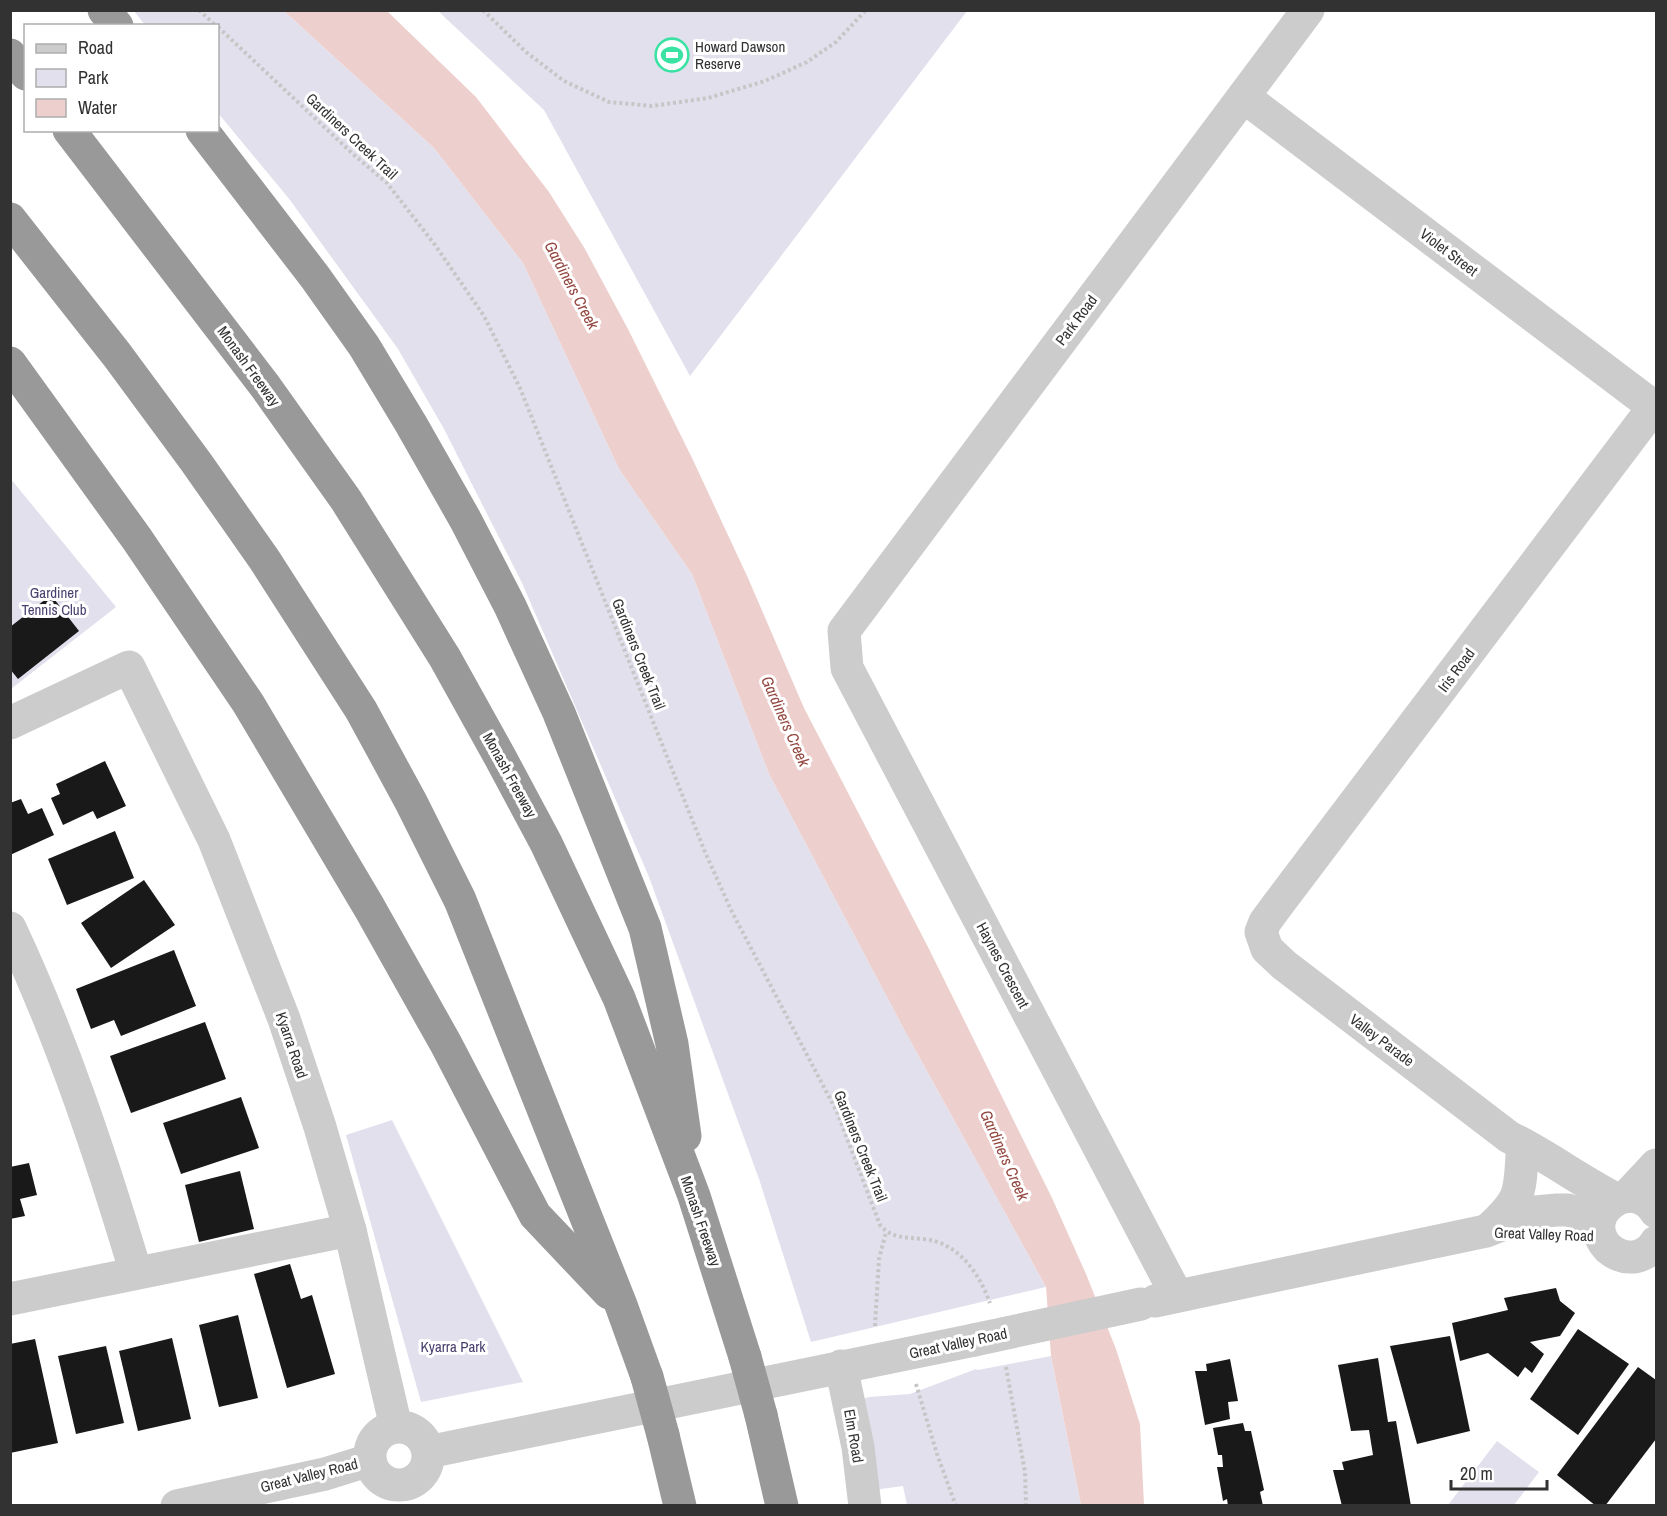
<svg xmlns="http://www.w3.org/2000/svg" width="1667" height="1516" font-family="'Archivo Narrow',sans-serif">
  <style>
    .green { fill: #e3e0ee }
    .water { fill: #edd0cd }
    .building { fill: #191919 }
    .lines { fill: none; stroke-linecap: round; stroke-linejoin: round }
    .path { stroke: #c6c6c6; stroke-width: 4; stroke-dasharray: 3 3; stroke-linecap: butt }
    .minor { stroke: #ccc; stroke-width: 33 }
    .highway { stroke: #999; stroke-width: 33 }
    .minor-bridge { stroke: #ccc; stroke-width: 33 }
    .highway-bridge { stroke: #999; stroke-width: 33 }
    .labels { text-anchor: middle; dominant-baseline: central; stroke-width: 6; stroke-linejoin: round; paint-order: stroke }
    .poi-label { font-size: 15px; fill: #323232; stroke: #fff; text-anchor: start }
    .street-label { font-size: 15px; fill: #323232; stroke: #fff }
    .park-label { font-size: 15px; fill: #493f6d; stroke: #fff }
    .water-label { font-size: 16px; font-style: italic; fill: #934740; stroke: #fff }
  </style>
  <rect width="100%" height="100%" fill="#fff"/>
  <g class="green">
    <path d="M134,11H284L434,148L523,263L619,469L692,574L769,774L906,1033L1046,1287L811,1342L759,1179L649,877L522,583L444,429L398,349L290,200L218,113V26L145,25Z"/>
    <path d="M438,11H967L690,376L544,110Z"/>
    <path d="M10,478L116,607L11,689H10Z"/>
    <path d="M392,1120L523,1382L421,1402L346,1135Z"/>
    <path d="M1051,1356L1081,1505H907L903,1486L874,1490L863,1399L869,1397L910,1394L976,1369L978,1370Z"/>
    <path d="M1497,1441L1539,1472L1514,1505H1448Z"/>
  </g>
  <path class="water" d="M284,11H387L476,97L549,192L585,249L629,331L692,458L748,578L804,708L927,945L1052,1198L1086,1274L1116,1349L1140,1424L1144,1505H1081L1051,1356L1046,1287L906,1033L769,774L692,574L619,469L523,263L434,148Z"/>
  <g class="building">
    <path d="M51,595L79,631L18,679L10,669V627Z"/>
    <path d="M105,761L126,806L97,819L93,811L63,825L51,798L60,794L56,784Z"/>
    <path d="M21,799L28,814L42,808L54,835L10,855V803Z"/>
    <path d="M115,831L134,878L67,905L48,859Z"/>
    <path d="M144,880L175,925L111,968L81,923Z"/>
    <path d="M174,950L196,1006L121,1036L114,1020L91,1029L76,989Z"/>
    <path d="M205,1022L226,1079L131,1113L110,1056Z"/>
    <path d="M241,1097L259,1148L181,1174L163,1123Z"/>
    <path d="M29,1163L37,1195L20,1199L25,1216L10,1219V1167Z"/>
    <path d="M240,1171L254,1229L199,1242L185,1185Z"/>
    <path d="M290,1264L301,1299L312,1295L335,1374L287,1388L254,1274Z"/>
    <path d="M1556,1288L1560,1301L1575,1313L1560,1336L1530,1342L1544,1354L1532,1373L1525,1367L1518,1377L1488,1353L1460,1361L1452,1323L1508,1310L1504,1298Z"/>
    <path d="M238,1315L258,1398L219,1407L199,1325Z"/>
    <path d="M1578,1329L1629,1364L1578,1435L1530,1399Z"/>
    <path d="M1450,1336L1470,1431L1417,1444L1390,1346Z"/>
    <path d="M172,1338L191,1419L138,1431L119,1351Z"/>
    <path d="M35,1339L58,1443L10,1453V1344Z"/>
    <path d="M106,1346L124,1423L76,1434L58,1356Z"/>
    <path d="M1378,1358L1388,1422L1396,1421L1411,1506H1342L1333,1470H1344L1342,1462L1373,1455L1369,1430L1351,1431L1338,1365Z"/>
    <path d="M1230,1359L1238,1401L1228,1402L1230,1419L1205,1425L1195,1371H1207L1206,1364Z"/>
    <path d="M1638,1367L1656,1380V1439L1605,1506H1596L1557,1475Z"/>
    <path d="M1243,1423L1245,1431H1251L1264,1490L1260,1492L1263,1506H1228L1227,1499L1223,1501L1217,1467H1223L1222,1455H1218L1213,1428Z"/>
  </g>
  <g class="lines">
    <g class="path">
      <path d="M199,10L216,26"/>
      <path d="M483,10L526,52L564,81L609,102L652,106L708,98L765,81L807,62L836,42L866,10"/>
      <path d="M218,27L354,155L387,183L435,245L484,316L520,388L705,852L732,912L837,1112L880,1225C892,1239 906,1237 923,1239C958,1242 979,1273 990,1303"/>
      <path d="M875,1326L879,1259L886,1232"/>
      <path d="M1006,1367L1025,1472L1026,1506"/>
      <path d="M916,1384L937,1454L956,1506"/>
    </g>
    <g class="minor">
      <path d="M1244,97L1654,407"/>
      <path d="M10,723L129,667L214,840L284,1019L320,1127L350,1230L396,1427"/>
      <path d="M10,928C62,1039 101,1156 136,1273"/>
      <path d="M1627,1196L1656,1165"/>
      <path d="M1616,1199C1579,1180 1546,1155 1509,1137L1284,965L1267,949L1261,932L1265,922L1276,907L1656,404"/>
      <path d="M1656,1212C1632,1173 1577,1215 1608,1248C1614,1253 1621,1257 1629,1257C1640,1258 1651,1251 1656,1242"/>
      <path d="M1490,1228C1520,1200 1520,1194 1522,1155"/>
      <path d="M1177,1296L847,668L844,631L1308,10"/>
      <path d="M10,1299L350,1230"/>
      <path d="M1155,1301L1486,1231L1535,1212L1557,1210H1568L1599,1221"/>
      <path d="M841,1366L858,1447L865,1506"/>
      <circle cx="399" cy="1456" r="29"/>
      <path d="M428,1452L974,1340"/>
      <path d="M177,1506L325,1474L370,1460"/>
    </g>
    <g class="highway">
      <path d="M104,10L117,26"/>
      <path d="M10,55L26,74"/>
      <path d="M69,130L265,386L346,500L445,658L500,757L546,843L619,998L694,1196L745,1357"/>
      <path d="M202,130L315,277L364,346L411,424L465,519L510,606L559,713L645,928L672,1044L685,1136"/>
      <path d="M10,219L117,355L196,462L264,559L361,710L411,802L460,900L621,1305L647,1377"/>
      <path d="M10,363L137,539L248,703L369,907L446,1044L535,1215L609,1293"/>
      <path d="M761,1415L782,1506"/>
      <path d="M663,1435L680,1506"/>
    </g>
    <path class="minor-bridge" d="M974,1340L1141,1304"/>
    <g class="highway-bridge">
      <path d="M745,1357L761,1415"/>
      <path d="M647,1377L663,1435"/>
    </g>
  </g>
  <defs>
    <g id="stadium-ring" transform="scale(1.725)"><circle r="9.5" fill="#fff" stroke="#3ae2a3" stroke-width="1.5"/><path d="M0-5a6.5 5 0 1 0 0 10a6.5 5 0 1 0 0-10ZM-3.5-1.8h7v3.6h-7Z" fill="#3ae2a3"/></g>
  </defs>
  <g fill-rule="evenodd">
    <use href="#stadium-ring" x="672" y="55"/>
  </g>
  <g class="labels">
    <g class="poi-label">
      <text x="695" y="46">Howard Dawson<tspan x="695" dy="17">Reserve</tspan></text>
    </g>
    <g class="street-label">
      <text transform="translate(352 136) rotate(43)">Gardiners Creek Trail</text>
      <text transform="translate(1449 252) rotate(37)">Violet Street</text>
      <text transform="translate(1076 320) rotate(-53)">Park Road</text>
      <text transform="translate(249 366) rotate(54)">Monash Freeway</text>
      <text transform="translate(639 654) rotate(68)">Gardiners Creek Trail</text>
      <text transform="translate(1456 670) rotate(-53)">Iris Road</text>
      <text transform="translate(510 775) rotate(61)">Monash Freeway</text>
      <text transform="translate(1003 965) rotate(62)">Haynes Crescent</text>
      <text transform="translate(1382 1040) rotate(37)">Valley Parade</text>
      <text transform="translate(292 1045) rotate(71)">Kyarra Road</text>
      <text transform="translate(861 1146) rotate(68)">Gardiners Creek Trail</text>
      <text transform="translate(701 1221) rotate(71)">Monash Freeway</text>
      <text transform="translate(1544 1234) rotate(2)">Great Valley Road</text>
      <text transform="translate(958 1343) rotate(-12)">Great Valley Road</text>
      <text transform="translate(854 1436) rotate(80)">Elm Road</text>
      <text transform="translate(309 1475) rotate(-14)">Great Valley Road</text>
    </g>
    <g class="park-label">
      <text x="54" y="592">Gardiner<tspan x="54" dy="17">Tennis Club</tspan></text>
      <text x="453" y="1346">Kyarra Park</text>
    </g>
    <g class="water-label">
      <text transform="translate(572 285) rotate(62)">Gardiners Creek</text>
      <text transform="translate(786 721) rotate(66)">Gardiners Creek</text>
      <text transform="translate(1005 1155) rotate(66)">Gardiners Creek</text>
    </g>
  </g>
  <rect width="1667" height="1516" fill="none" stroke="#323232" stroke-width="24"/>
  <rect x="24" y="24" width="195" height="108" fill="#ffffff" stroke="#adadad" stroke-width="1.5"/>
  <rect x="36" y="44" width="30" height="9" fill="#cccccc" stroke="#adadad" stroke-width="1.5"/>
  <text x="78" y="54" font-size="18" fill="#323232">Road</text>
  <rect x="36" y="69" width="30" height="18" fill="#e3e0ee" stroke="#adadad" stroke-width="1.5"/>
  <text x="78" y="84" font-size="18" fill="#323232">Park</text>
  <rect x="36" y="99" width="30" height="18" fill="#edd0cd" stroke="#adadad" stroke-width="1.5"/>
  <text x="78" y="114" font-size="18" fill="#323232">Water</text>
  <path d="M1451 1480v9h96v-9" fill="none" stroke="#323232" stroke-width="3"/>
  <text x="1460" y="1480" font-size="18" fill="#323232" stroke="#ffffff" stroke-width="4.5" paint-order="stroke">20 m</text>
</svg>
